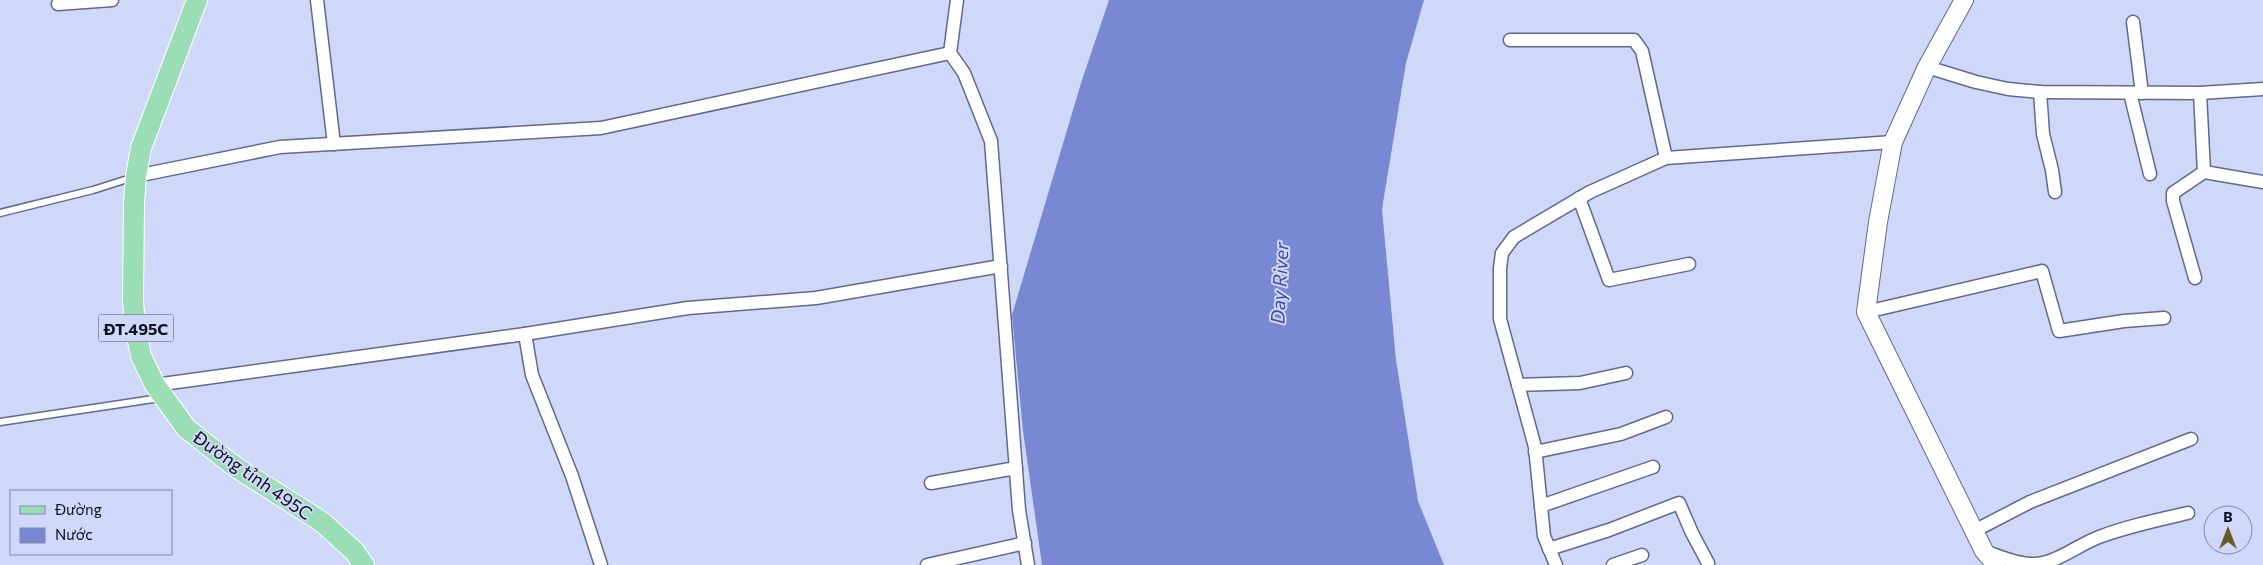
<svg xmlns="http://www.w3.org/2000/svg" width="2263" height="565" font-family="Commissioner,sans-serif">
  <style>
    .water { fill: #7888d2 }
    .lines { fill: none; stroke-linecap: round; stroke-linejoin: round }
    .lane-casing { stroke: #60698e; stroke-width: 9 }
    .street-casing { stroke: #60698e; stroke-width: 15 }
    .secondary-casing { stroke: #60698e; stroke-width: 20 }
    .primary-casing { stroke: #fff; stroke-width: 22 }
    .lane { stroke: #fff; stroke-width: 6 }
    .street { stroke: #fff; stroke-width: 12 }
    .secondary { stroke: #fff; stroke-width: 18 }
    .primary { stroke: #9bddb4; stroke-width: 20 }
    .labels { text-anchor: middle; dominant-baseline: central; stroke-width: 4; stroke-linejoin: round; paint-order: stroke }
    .shield { fill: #cfd8f9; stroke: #474c60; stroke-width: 1 }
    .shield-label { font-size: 16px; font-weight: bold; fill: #0d101e }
    .street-label { font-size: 18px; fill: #0d101e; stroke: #cfd8f9 }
    .water-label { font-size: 19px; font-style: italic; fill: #404ba5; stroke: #cfd8f9 }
  </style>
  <rect width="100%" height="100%" fill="#cfd8f9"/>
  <path class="water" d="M1109,0H1424L1406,63L1382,209L1396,360L1418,501L1444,565H1042L1023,431L1012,315L1081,83Z"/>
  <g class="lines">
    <g class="lane-casing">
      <g id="lane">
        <path d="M0,213L93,190L134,177"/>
        <path d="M0,422L160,398"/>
      </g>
    </g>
    <g class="street-casing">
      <g id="street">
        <path d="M317,0L334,144"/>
        <path d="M957,0L950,53L964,73L991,141L1019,510L1028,565"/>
        <path d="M58,4L112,0"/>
        <path d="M2133,22L2142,93"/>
        <path d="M1510,40H1634L1642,51L1666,158"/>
        <path d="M1927,67L1976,82L2008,89L2040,92L2200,93L2263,89"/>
        <path d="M2040,92L2043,134L2052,170L2055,192"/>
        <path d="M2130,93L2150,174"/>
        <path d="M2200,93L2204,172"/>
        <path d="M136,176L280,147L601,128L950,53"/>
        <path d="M1579,198L1609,280L1689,264"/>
        <path d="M2195,278L2173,201V193L2204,172L2263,182"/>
        <path d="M1866,312L2042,271L2059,331L2124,321L2164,318"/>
        <path d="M525,334L532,375L572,476L601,565"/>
        <path d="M155,385L525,334L688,308L816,298L1001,266"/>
        <path d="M1518,385L1580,383L1626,373"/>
        <path d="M1535,452L1621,434L1666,417"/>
        <path d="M931,483L1016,468"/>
        <path d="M1541,506L1653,467"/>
        <path d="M1974,531L2030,502L2191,439"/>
        <path d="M1549,549L1609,530L1679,503L1692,533L1708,563"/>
        <path d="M1984,551C1999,556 2019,565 2036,564C2058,562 2078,545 2099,537C2128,526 2157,520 2188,513"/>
        <path d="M927,565L1025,543"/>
        <path d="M1556,565L1544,536L1535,447L1500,319V268L1502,253L1514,237L1590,192L1666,158L1893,142"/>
        <path d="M1613,565L1642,555"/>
      </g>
    </g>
    <g class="secondary-casing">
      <path id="secondary" d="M1964,0L1927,67L1893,142L1878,222L1866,312L1984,551L1996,565"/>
    </g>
    <g class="primary-casing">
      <path id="primary" d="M197,0L141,148L136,176L134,203L133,303L136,331L141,356L155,385L186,428L234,466L322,522L354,551L364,565"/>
    </g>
    <use href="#lane" class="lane"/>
    <use href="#street" class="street"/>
    <use href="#secondary" class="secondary"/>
    <use href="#primary" class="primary"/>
  </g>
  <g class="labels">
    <rect class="shield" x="98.5" y="314.5" width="75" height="27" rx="4"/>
    <g class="shield-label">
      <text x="136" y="328">ĐT.495C</text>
    </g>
    <g class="street-label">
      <text transform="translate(253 475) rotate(35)">Đường tỉnh 495C</text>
    </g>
    <g class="water-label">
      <text transform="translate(1279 283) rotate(-87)">Day River</text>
    </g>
  </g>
  <rect x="10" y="490" width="162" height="65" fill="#cfd8f9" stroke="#8188a1"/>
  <rect x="20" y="506" width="25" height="8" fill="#9bddb4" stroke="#8188a1"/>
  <text x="55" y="515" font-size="15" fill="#0d101e">Đường</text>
  <rect x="20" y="528" width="25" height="15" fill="#7888d2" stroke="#8188a1"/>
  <text x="55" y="540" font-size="15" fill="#0d101e">Nước</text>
  <g transform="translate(2228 530)"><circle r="24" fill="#cfd8f9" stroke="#8188a1"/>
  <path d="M0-4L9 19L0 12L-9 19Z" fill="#675926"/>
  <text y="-8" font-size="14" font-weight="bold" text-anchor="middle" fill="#0d101e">B</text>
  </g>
</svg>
